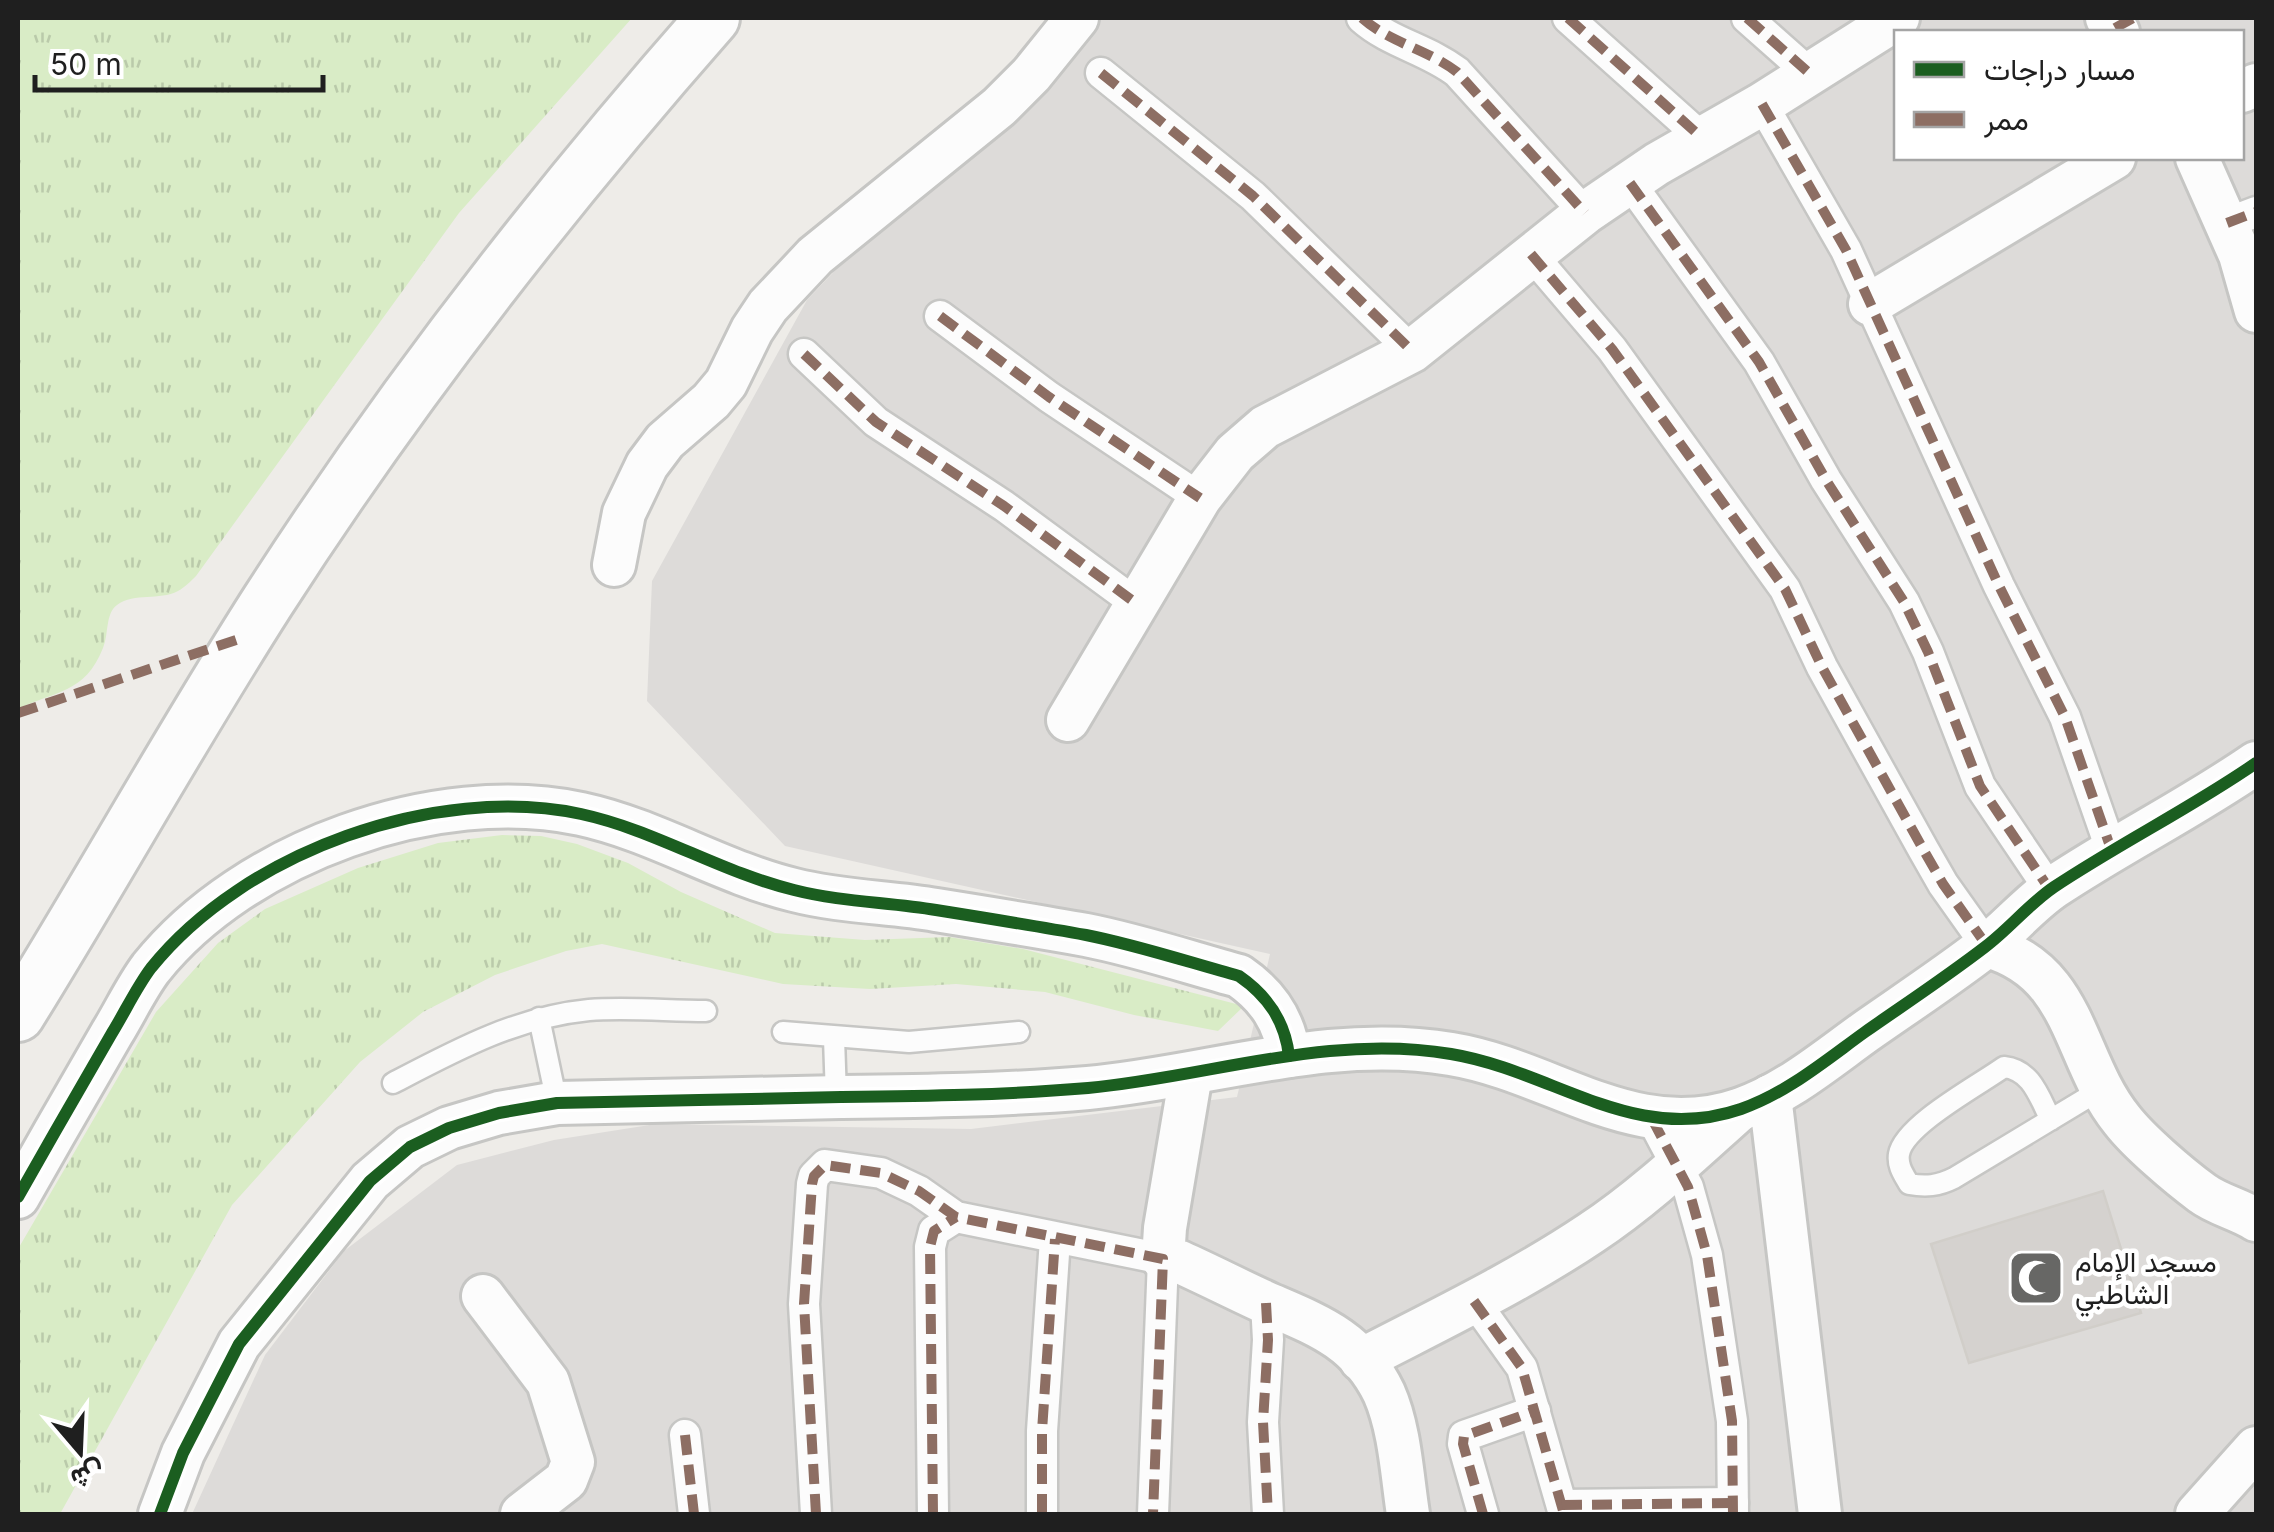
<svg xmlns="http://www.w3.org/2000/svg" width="2274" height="1532" font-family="Inter,Vazirmatn,sans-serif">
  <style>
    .residential { fill: #dddbd9; fill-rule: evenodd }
    .grass { fill: url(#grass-tufts) }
    .building { fill: #d5d2cf; stroke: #d1cec9; stroke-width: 2.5 }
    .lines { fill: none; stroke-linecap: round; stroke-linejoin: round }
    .service-casing { stroke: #c6c6c4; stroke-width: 25 }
    .pedestrian-casing { stroke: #c6c6c4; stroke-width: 35 }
    .minor-casing { stroke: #c6c6c4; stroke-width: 48 }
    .tertiary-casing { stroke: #c6c6c4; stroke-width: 58 }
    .service { stroke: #fcfcfc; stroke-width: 20 }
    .pedestrian { stroke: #fcfcfc; stroke-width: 30 }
    .minor { stroke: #fcfcfc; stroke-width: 42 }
    .tertiary { stroke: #fcfcfc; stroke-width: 52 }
    .quiet { stroke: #8d6e63; stroke-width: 10; stroke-dasharray: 20 10; stroke-linecap: butt }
    .cycleway-casing { stroke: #fff; stroke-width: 19 }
    .cycleway { stroke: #1b5e20; stroke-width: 12 }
    .labels { text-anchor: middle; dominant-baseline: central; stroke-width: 9; stroke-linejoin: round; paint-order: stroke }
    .poi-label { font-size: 28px; fill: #1f1f1f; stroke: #fff; text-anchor: start }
  </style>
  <defs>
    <pattern id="grass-tufts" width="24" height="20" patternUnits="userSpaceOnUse" patternTransform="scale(2.5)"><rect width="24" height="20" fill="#d9ecc6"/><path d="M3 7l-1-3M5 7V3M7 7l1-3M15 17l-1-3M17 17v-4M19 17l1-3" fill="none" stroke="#bacaaa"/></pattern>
  </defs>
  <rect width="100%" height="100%" fill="#eeece8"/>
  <path class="residential" d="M1074,18H2256V1514H192L265,1355L344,1251L457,1165L554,1140L656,1124L971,1129L1237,1097L1270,954L785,846L647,701L652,581L807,300ZM1896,32H2242V158H1896Z"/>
  <g class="grass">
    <path d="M18,18H632L459,213L196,576C191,581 184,588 178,591C159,601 135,592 117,605C105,614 109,634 103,648C85,694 54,691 18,709Z"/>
    <path d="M502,835L541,836L577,844L628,863L681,892L775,933L865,940L949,937L1023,949L1244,1006L1218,1031L1134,1015L1045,992L956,984L870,989L783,984L602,944L566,951L495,975L423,1012L360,1062L232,1205L60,1514H18V1249L156,1012L218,943L265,909L358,868L438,843Z"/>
  </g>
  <path class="building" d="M2103,1191L2141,1313L1969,1363L1931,1244Z"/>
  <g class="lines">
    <g class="service-casing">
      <g id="service">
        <path d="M539,1018L557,1103"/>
        <path d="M783,1032L909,1042L1019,1032"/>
        <path d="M834,1038L836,1097"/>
        <path d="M393,1083C456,1050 517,1017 589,1010C627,1007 668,1011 706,1011"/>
        <path d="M2051,1120C2039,1097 2032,1070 2004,1067C1979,1085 1904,1125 1899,1154C1897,1166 1904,1175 1909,1184C1926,1187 1938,1186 1954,1178L2100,1090"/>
      </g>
    </g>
    <g class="pedestrian-casing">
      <g id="pedestrian">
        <path d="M1362,18C1390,43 1427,49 1457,72L1585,213"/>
        <path d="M1568,18L1701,137"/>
        <path d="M1747,18L1809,73"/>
        <path d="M1101,73L1253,196L1412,351"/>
        <path d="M1762,104L1846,250L1999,586L2065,717L2112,852"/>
        <path d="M1630,183L1759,362L1826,480L1904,602L1928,652L1980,786L2050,890"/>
        <path d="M2227,223L2256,212"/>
        <path d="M1531,254L1612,349L1785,589L1822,667L1923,849L1943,884L1987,946"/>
        <path d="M940,316L1049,397L1200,498"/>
        <path d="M804,354L876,422L1004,506L1137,604"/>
        <path d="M1652,1119L1688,1187L1707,1255L1732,1421L1733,1514"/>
        <path d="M1474,1301L1522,1368L1564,1514"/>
        <path d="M1266,1303L1268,1340L1263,1422L1268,1514"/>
        <path d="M685,1435L694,1514"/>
        <path d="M1562,1505L1733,1503"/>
        <path d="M816,1514L804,1304L812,1184L814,1176L825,1165L881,1173L919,1191L956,1217L1163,1259L1153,1514"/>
        <path d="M933,1514L930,1247L934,1231L956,1217"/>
        <path d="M1042,1514V1431L1055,1239"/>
        <path d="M1483,1514L1463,1444L1464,1436L1535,1411"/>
      </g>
    </g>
    <g class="minor-casing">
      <g id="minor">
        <path d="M2107,18L2118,32"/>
        <path d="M2242,91L2256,85"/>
        <path d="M2197,158L2240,255L2256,311"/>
        <path d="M1870,304L2114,158"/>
        <path d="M614,565L624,513L647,465L665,441L711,401L726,383L752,330L768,306L815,256L999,107L1031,75L1077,18"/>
        <path d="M1068,720L1200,498L1235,453L1265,427L1412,351L1585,213L1657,164L1762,104L1898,18"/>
        <path d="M1987,946C2078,971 2072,1058 2122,1120C2139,1142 2179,1176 2202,1193C2218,1205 2239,1209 2256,1220"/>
        <path d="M1191,1074L1165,1228L1163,1259L1180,1262C1211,1276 1240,1291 1271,1305C1320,1326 1359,1341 1384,1393C1400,1429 1402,1476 1408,1514"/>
        <path d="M1770,1096L1820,1514"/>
        <path d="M18,1197C49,1142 80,1088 112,1033C125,1012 136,988 151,968C244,852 436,783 581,814C655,830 720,872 794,890C841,902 889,902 936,910C986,918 1036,926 1086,935C1137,945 1188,962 1239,976C1268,996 1285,1021 1289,1056"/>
        <path d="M483,1296L548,1382L573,1462L566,1480L522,1514"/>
        <path d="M1361,1360C1438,1320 1518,1282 1591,1233C1644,1198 1692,1152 1739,1110"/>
        <path d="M160,1514L183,1453L239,1344L370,1181L410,1147L449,1128L499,1113L557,1103C652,1101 746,1099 841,1097C923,1096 1006,1095 1088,1088C1209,1077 1328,1033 1451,1054C1554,1071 1634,1146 1741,1109C1787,1093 1826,1060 1865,1032C1905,1004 1946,977 1985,947C2009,929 2029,904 2054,887C2120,843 2191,808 2256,763"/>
        <path d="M2197,1514L2256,1448"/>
      </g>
    </g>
    <g class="tertiary-casing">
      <path id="tertiary" d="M18,1015C103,878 181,737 268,601C401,394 551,202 713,18"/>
    </g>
    <use href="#service" class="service"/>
    <use href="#pedestrian" class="pedestrian"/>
    <use href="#minor" class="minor"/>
    <use href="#tertiary" class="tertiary"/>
    <g class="quiet">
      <path d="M1362,18C1390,43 1427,49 1457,72L1585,213"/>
      <path d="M1568,18L1701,137"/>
      <path d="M1747,18L1809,73"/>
      <path d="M2115,28L2133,18"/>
      <path d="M1101,73L1253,196L1412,351"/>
      <path d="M1762,104L1846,250L1999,586L2065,717L2112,852"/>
      <path d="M1630,183L1759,362L1826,480L1904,602L1928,652L1980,786L2050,890"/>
      <path d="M2227,223L2256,212"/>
      <path d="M1531,254L1612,349L1785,589L1822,667L1923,849L1943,884L1987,946"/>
      <path d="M940,316L1049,397L1200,498"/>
      <path d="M804,354L876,422L1004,506L1137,604"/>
      <path d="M18,713L245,637"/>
      <path d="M1652,1119L1688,1187L1707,1255L1732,1421L1733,1514"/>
      <path d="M1474,1301L1522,1368L1564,1514"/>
      <path d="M1266,1303L1268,1340L1263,1422L1268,1514"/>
      <path d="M685,1435L694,1514"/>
      <path d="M1562,1505L1733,1503"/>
      <path d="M816,1514L804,1304L812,1184L814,1176L825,1165L881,1173L919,1191L956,1217L1163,1259L1153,1514"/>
      <path d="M933,1514L930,1247L934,1231L956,1217"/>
      <path d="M1042,1514V1431L1055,1239"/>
      <path d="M1483,1514L1463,1444L1464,1436L1535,1411"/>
    </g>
    <g class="cycleway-casing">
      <g id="cycleway">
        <path d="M18,1197C49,1142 80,1088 112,1033C125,1012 136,988 151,968C244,852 436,783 581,814C655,830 720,872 794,890C841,902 889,902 936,910C986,918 1036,926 1086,935C1137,945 1188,962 1239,976C1268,996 1285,1021 1289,1056"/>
        <path d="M160,1514L183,1453L239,1344L370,1181L410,1147L449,1128L499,1113L557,1103C652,1101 746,1099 841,1097C923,1096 1006,1095 1088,1088C1209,1077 1328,1033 1451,1054C1554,1071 1634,1146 1741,1109C1787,1093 1826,1060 1865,1032C1905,1004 1946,977 1985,947C2009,929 2029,904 2054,887C2120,843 2191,808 2256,763"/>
      </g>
    </g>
    <use href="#cycleway" class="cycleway"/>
  </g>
  <defs>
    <g id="mosque-square" transform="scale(2.875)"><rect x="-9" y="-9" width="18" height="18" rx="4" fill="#676765" stroke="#fff"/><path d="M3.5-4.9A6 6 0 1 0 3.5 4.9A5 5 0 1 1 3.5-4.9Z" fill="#fff"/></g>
  </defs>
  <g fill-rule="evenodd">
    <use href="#mosque-square" x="2036" y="1278"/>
  </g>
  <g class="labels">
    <g class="poi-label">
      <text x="2075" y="1262">مسجد الإمام<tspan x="2075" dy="32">الشاطبي</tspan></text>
    </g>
  </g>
  <rect width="2274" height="1532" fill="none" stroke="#1f1f1f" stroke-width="40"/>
  <rect x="1894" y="30" width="350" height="130" fill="#ffffff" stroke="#a5a5a5" stroke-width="2.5"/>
  <rect x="1914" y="62" width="50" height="15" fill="#1b5e20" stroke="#a5a5a5" stroke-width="2.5"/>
  <text x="1984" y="80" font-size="30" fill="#1f1f1f">مسار دراجات</text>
  <rect x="1914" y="112" width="50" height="15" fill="#8d6e63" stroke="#a5a5a5" stroke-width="2.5"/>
  <text x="1984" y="130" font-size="30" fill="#1f1f1f">ممر</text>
  <g transform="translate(80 1452) rotate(161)" stroke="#ffffff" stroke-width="8" paint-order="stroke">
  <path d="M0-8L18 38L0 25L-18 38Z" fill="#1f1f1f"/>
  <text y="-15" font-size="28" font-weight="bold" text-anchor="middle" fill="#1f1f1f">ش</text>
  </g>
  <path d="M35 75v15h288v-15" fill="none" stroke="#1f1f1f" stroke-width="5"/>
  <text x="50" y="75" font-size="30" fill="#1f1f1f" stroke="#ffffff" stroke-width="8" paint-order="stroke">50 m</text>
</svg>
